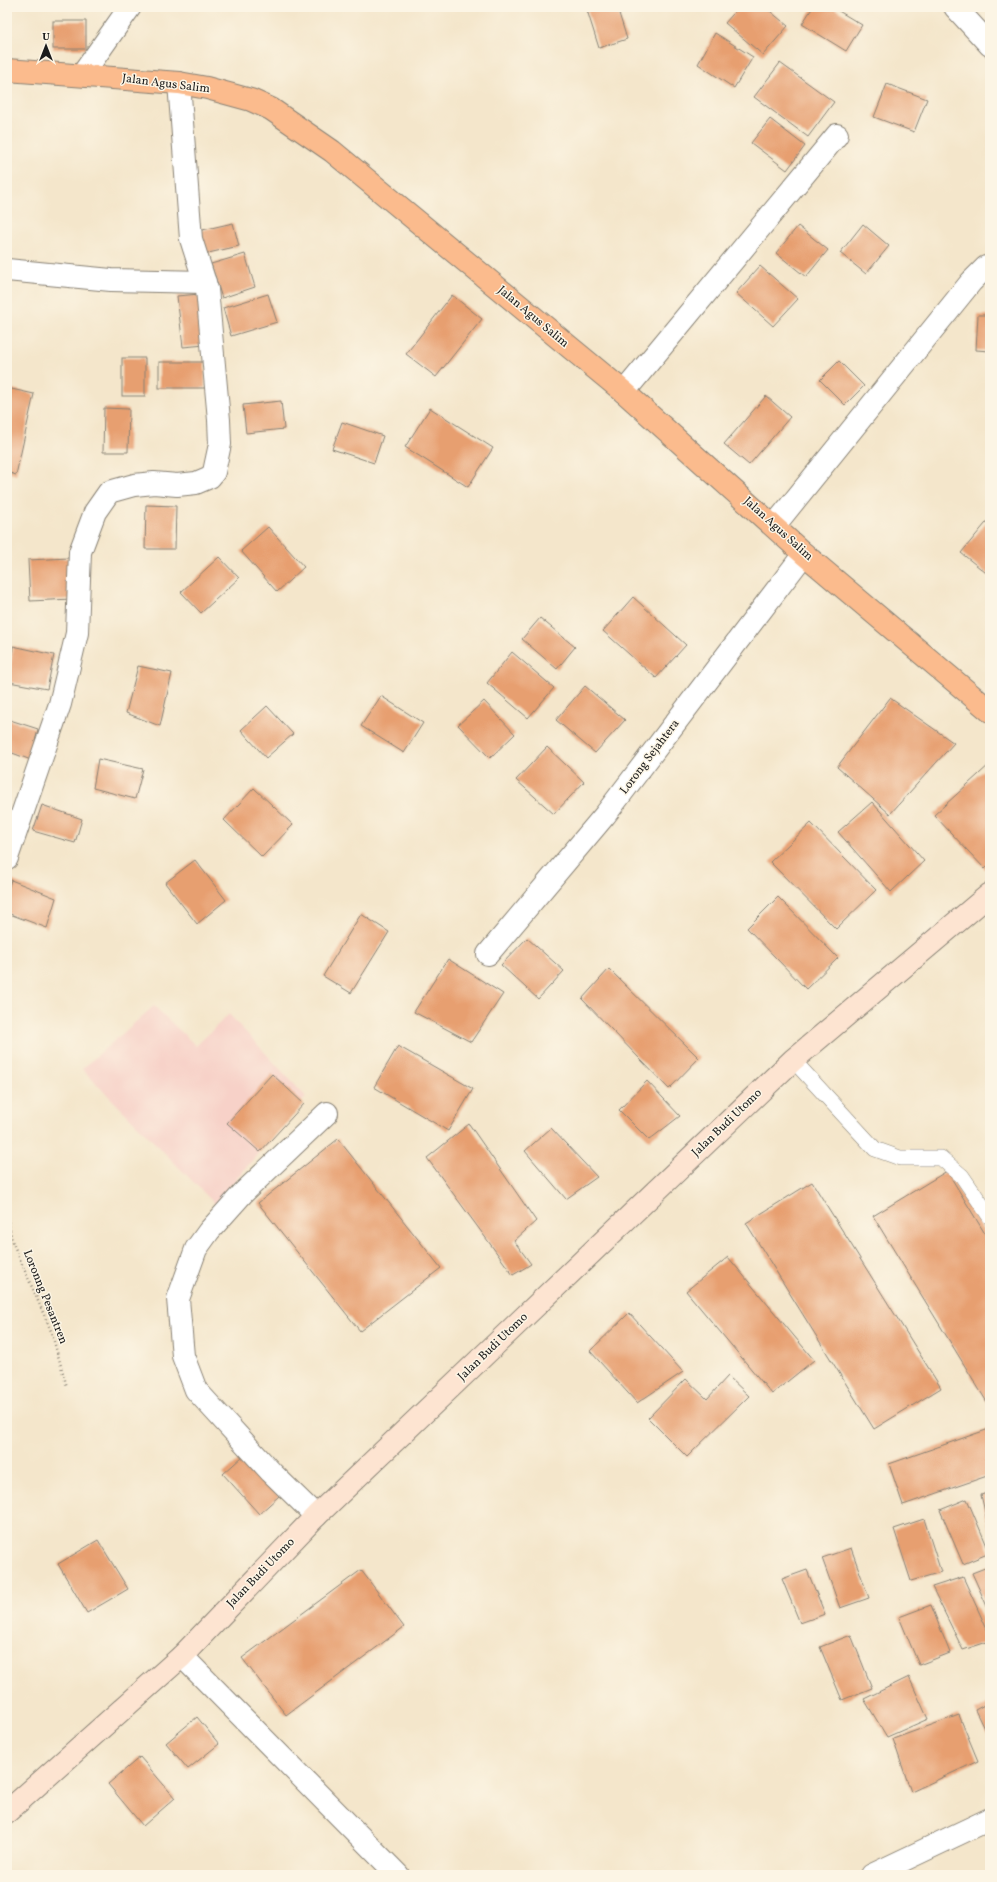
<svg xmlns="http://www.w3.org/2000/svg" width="997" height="1882" font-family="Vollkorn,serif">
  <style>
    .built { fill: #f7d1c8 }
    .building { fill: #e79f70 }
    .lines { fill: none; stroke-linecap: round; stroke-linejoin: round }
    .service-casing { stroke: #888174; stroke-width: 16 }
    .minor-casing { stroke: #888174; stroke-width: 24 }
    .secondary-casing { stroke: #888174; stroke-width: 24 }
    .primary-casing { stroke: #888174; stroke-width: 24 }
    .path { stroke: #888174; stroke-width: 2.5; stroke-dasharray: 1 3; stroke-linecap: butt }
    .service { stroke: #fff; stroke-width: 15 }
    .minor { stroke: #fff; stroke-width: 22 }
    .secondary { stroke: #fde4d1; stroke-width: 22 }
    .primary { stroke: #fbbb8d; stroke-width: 22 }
    .labels { text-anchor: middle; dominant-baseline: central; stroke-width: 3; stroke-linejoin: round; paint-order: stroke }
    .street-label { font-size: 12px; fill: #1c1c1c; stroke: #fcf5e5 }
  </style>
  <rect width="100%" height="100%" fill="#fcf5e5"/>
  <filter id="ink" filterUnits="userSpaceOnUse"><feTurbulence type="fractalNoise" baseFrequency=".025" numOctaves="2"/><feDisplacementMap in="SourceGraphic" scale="8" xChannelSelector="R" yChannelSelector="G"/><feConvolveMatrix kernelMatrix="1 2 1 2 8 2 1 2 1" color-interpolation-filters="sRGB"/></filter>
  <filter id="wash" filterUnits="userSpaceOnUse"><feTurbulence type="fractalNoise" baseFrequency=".012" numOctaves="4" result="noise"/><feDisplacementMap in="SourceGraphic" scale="16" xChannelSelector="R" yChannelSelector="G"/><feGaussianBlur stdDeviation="0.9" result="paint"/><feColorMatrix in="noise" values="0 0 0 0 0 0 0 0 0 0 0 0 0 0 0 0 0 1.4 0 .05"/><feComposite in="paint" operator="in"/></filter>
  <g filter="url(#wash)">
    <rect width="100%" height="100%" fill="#f4e6cb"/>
    <path class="built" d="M154,1006L196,1046L229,1014L306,1097L215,1204L82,1069Z"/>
    <g id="blocks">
      <g class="building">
        <path d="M586,7H617L627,39L599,48Z"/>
        <path d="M739,7H765L788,26L763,55L725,23Z"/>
        <path d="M813,7H832L862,25L846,51L802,24Z"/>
        <rect x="53" y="21" width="33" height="28"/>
        <path d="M715,33L753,57L734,88L698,64Z"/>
        <path d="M780,63L834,102L808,137L754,97Z"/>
        <path d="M887,84L927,99L914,132L874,117Z"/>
        <path d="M770,119L805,146L787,170L751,143Z"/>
        <path d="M233,223L239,246L204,254L198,231Z"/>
        <path d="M863,224L889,246L866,274L840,253Z"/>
        <path d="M798,226L828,250L806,277L776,253Z"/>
        <path d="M245,254L255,287L222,298L211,264Z"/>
        <path d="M760,266L798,299L773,326L736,293Z"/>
        <path d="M200,294L205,345L183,347L177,296Z"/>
        <path d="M268,294L277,322L231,336L223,308Z"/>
        <path d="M452,295L482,319L436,377L406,354Z"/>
        <path d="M978,315H990V351L976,350Z"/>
        <rect x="122" y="358" width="23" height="38"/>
        <path d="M839,361L864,386L845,405L820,380Z"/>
        <rect x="159" y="362" width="46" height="26"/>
        <path d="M7,388L34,394L16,475L7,472Z"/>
        <path d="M766,396L790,417L749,465L724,444Z"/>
        <path d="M281,401L284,429L246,433L243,405Z"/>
        <path d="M104,408L129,409L128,452H103Z"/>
        <path d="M430,408L493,448L468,487L405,447Z"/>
        <path d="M342,422L383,436L374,463L332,449Z"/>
        <path d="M146,505L176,506L175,549H145Z"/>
        <path d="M990,518V576L961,553Z"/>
        <path d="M268,527L304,567L277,592L241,551Z"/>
        <path d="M219,557L239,578L201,613L181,592Z"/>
        <path d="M69,558L72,599L30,601L28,560Z"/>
        <path d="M633,597L686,645L656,678L603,631Z"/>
        <path d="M540,618L575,647L557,669L522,639Z"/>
        <path d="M13,646L54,655L47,689L9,682Z"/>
        <path d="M512,652L554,688L528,718L487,683Z"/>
        <path d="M138,666L172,673L160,726L126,713Z"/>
        <path d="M585,686L625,720L595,753L556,720Z"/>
        <path d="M381,696L423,723L404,753L361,726Z"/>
        <path d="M890,698L954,743L890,814L837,767Z"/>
        <path d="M484,701L515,734L490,758L458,725Z"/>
        <path d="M267,706L293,734L266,758L241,730Z"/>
        <path d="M7,719L38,729L31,760L7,751Z"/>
        <path d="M547,747L584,782L554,814L516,780Z"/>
        <path d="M98,759L143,769L135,799L93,788Z"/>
        <path d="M990,764V864L985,869L934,815Z"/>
        <path d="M254,788L293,825L262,857L224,820Z"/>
        <path d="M872,802L924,861L891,892L838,832Z"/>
        <path d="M42,805L82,819L75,843L33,831Z"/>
        <path d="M811,823L876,890L836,929L770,862Z"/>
        <path d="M195,860L226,900L197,924L165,883Z"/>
        <path d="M11,880L56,898L47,928L7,913V892Z"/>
        <path d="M778,897L838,958L806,989L747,928Z"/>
        <path d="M361,914L389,932L351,993L323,976Z"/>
        <path d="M527,938L564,971L538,999L501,965Z"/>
        <path d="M448,959L503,994L471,1042L414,1012Z"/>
        <path d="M609,969L699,1058L669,1089L582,999Z"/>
        <path d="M398,1046L473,1089L448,1131L374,1087Z"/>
        <path d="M272,1074L304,1104L260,1152L227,1123Z"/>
        <path d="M647,1081L680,1116L649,1140L619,1110Z"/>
        <path d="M469,1124L536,1221L514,1241L531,1264L513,1275L427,1158Z"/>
        <path d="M551,1128L597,1177L566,1199L525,1151Z"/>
        <path d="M338,1139L441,1268L360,1331L258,1203Z"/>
        <path d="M947,1171L990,1242V1407L873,1216Z"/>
        <path d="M812,1182L941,1388L874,1429L746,1223Z"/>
        <path d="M728,1257L814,1360L772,1394L686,1291Z"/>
        <path d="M629,1313L683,1372L637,1403L590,1351Z"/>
        <path d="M728,1376L749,1396L687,1457L648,1418L686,1379L707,1399Z"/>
        <path d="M989,1429L990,1475L903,1505L889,1464Z"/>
        <path d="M243,1456L279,1496L259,1514L223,1474Z"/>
        <path d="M990,1492V1529H989L981,1495Z"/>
        <path d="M967,1499L990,1553L963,1564L940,1510Z"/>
        <path d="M924,1519L941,1572L911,1581L894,1529Z"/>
        <path d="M98,1540L128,1589L87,1613L58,1564Z"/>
        <path d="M851,1548L869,1598L840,1608L822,1558Z"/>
        <path d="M990,1566V1613L972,1573Z"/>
        <path d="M361,1570L404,1627L286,1715L242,1658Z"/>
        <path d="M807,1570L825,1614L800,1623L782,1579Z"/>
        <path d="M963,1577L990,1636V1641L963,1650L932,1587Z"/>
        <path d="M931,1605L950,1653L919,1665L899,1617Z"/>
        <path d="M851,1635L872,1688L842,1700L820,1647Z"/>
        <path d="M909,1677L928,1719L887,1737L864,1699Z"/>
        <path d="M990,1702V1741L975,1710Z"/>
        <path d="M959,1715L978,1761L911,1792L893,1739Z"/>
        <path d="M197,1717L219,1744L188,1769L166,1743Z"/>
        <path d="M140,1757L175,1798L143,1826L108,1784Z"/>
      </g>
    </g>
  </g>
  <g filter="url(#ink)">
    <use href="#blocks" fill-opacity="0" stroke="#888174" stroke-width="1"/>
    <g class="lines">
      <g class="service-casing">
        <path id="service" d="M793,1060L875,1149L900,1158H941L962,1176L990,1217"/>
      </g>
      <g class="minor-casing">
        <g id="minor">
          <path d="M955,7L990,45"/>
          <path d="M82,75L130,7"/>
          <path d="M7,270L111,280L205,282"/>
          <path d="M624,392L837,135"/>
          <path d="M774,526L971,282L986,267L990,268"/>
          <path d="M7,858L60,704L77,633L80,552L95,512L109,492L134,485L154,483L177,485L196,483L210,477L214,472L220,444L219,420L207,289L191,239L179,83"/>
          <path d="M488,954L605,815L804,554"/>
          <path d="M316,1516L271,1472L196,1390L183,1356L178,1299L196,1249L209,1231L243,1193L327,1113"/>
          <path d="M182,1656L398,1875"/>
          <path d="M872,1875L990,1819"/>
        </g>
      </g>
      <g class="secondary-casing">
        <path id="secondary" d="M7,1812L182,1656L316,1516L793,1060L990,894"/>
      </g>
      <g class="primary-casing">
        <path id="primary" d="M7,70L179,83L207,88L251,100L271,109L332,151L624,392L804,554L990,711"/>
      </g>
      <path class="path" d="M7,1214L12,1241L51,1331L67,1387"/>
      <use href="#service" class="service"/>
      <use href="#minor" class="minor"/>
      <use href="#secondary" class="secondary"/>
      <use href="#primary" class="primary"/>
    </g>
  </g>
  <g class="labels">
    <g class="street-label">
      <text transform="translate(166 84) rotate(7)">Jalan Agus Salim</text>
      <text transform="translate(533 317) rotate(40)">Jalan Agus Salim</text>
      <text transform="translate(778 529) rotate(42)">Jalan Agus Salim</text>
      <text transform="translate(650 757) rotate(-53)">Lorong Sejahtera</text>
      <text transform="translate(727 1123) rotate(-44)">Jalan Budi Utomo</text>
      <text transform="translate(45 1297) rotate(68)">Loronng Pesantren</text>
      <text transform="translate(493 1347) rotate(-44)">Jalan Budi Utomo</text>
      <text transform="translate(261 1573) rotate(-46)">Jalan Budi Utomo</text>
    </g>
  </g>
  <rect width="997" height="1882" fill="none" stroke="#fcf5e5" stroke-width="24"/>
  <g transform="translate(46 46)" stroke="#fcf5e5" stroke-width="3" paint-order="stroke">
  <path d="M0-3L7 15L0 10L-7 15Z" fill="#1c1c1c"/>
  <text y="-6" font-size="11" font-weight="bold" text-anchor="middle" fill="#1c1c1c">U</text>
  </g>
</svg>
